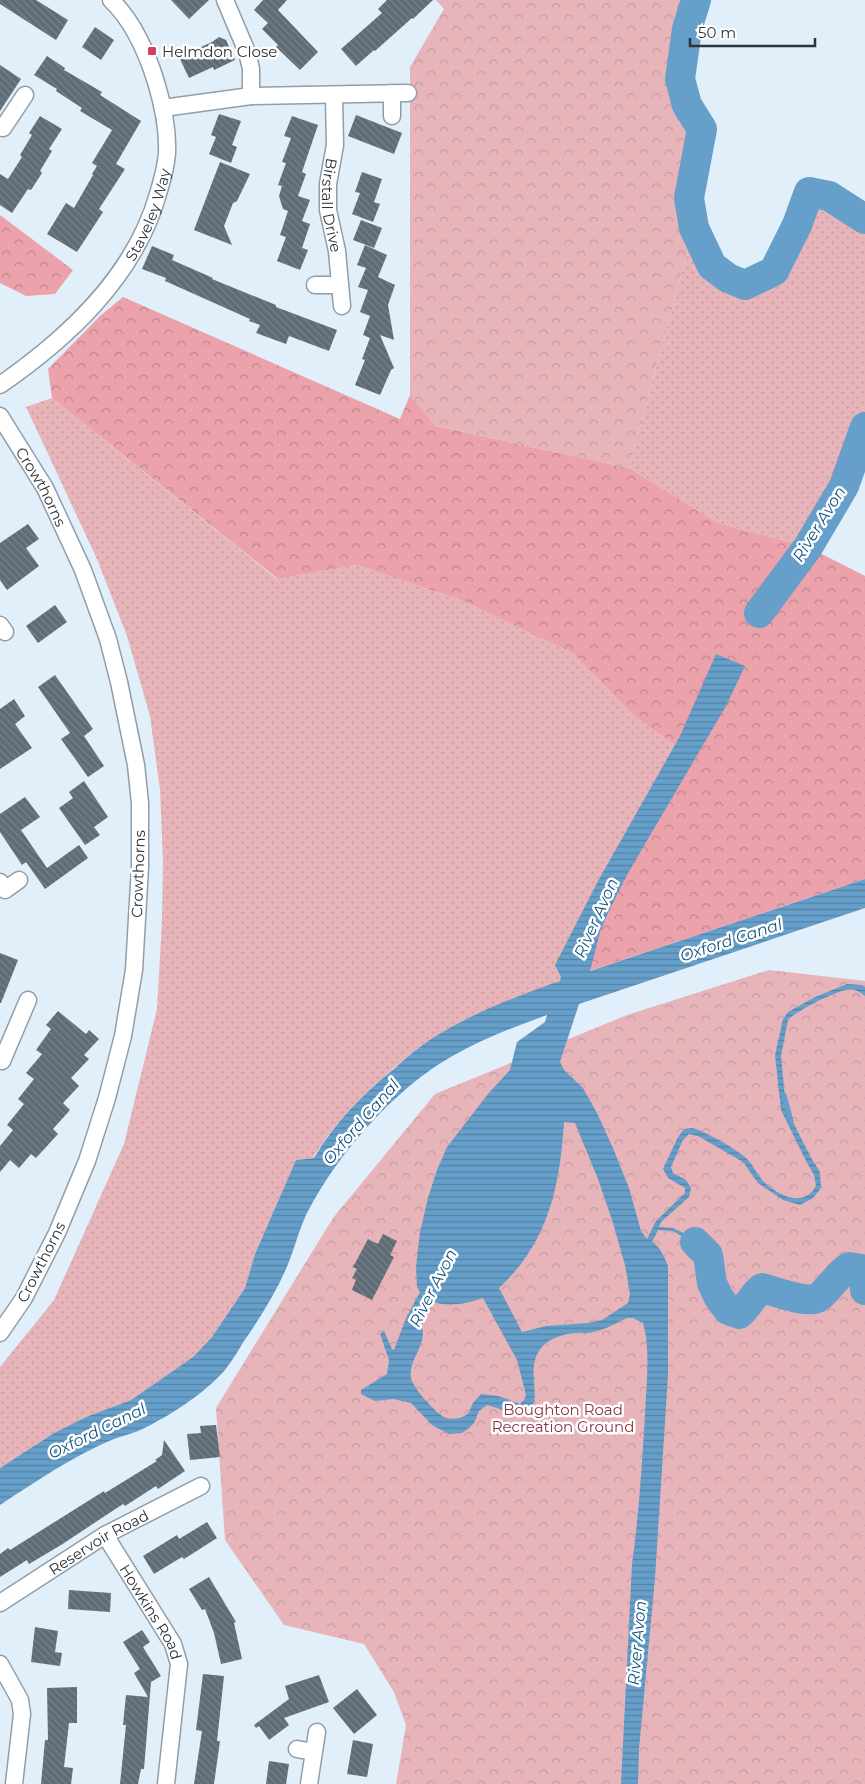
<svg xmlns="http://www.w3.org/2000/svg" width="865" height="1784" font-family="Montserrat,sans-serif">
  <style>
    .grass { fill: url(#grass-dots) }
    .forest { fill: url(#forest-crowns) }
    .park { fill: url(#park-crowns) }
    .water { fill: url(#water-rules); fill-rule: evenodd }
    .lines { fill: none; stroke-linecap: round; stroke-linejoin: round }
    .stream { stroke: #669fca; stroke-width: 5 }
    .river { stroke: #669fca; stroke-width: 30 }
    .building { fill: url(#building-back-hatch) }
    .minor-casing { stroke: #919ea9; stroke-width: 19 }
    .minor { stroke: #fff; stroke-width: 16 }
    .poi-dot { fill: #ce3e60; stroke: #fff; stroke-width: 2 }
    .labels { text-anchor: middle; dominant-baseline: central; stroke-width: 5; stroke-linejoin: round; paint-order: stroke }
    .poi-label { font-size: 15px; fill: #2e3338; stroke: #fff; text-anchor: start }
    .street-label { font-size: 15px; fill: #2e3338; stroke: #fff }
    .park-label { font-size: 15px; fill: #8a3445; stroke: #fff }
    .water-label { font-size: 16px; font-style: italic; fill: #12557f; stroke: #fff }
  </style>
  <defs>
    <pattern id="grass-dots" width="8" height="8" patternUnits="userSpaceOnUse" patternTransform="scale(1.25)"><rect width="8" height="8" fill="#e7b4ba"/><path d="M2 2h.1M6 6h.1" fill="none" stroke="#c69ba1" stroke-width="1.8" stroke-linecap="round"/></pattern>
    <pattern id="forest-crowns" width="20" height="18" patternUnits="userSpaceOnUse" patternTransform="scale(1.25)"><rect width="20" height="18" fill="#eba2ab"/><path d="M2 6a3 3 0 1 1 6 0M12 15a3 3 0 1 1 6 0" fill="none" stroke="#bf858c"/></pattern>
    <pattern id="park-crowns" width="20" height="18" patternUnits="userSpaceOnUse" patternTransform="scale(1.25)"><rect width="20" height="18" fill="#e7b4ba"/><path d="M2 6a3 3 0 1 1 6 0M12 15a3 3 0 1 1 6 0" fill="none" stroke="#c69ba1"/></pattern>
    <pattern id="water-rules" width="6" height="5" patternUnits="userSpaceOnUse" patternTransform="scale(1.25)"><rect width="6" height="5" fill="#669fca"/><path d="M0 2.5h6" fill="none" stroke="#5482a5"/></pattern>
    <pattern id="building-back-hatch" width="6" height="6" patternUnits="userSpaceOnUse" patternTransform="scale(1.25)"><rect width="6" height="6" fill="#5f6b75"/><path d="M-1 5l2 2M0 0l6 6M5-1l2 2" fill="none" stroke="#778188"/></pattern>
  </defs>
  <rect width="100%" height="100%" fill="#e0effa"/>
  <g class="grass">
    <path d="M809,192L829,196L865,219V427L844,486L808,547L718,523L629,468L694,228L712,266L728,278L745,285L774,271L797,225Z"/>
    <path d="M52,398L277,579L357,565L463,601L574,654L634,716L683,751L571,977C525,994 477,1011 434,1037C420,1045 408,1057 395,1067C364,1094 334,1122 313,1158L296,1160L255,1254L245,1288L212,1337L193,1357L131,1400L86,1417L54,1433L0,1468V1367L54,1300L124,1144L157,1009L162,921L163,861L160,790L150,716L127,636L97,559L26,407Z"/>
  </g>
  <g class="forest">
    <path d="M0,215L73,270L55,294L26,296L0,283Z"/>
    <path d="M123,297L400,419L410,395L436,426L629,468L718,523L808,547L865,576V879L571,977L683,751L634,716L574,654L463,601L357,565L278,579L52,398L48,369L101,315Z"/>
  </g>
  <g class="park">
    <path d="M436,0H696L687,29L680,79L687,105L702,129L689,198L694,228L629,468L436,426L410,395V67L444,9Z"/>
    <path d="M769,970L865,981V1784H396L406,1725L394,1692L364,1644L284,1625L225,1540L216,1408L333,1218L435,1094L627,1015Z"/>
  </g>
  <path class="water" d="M716,654L745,666L726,706L628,873L608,913L600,932L590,971L865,879V908L579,1004L560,1062L564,1070L583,1088L597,1113L613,1148L629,1188L641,1231L647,1239L656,1221L685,1193V1188L668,1178L663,1169L678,1137L684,1129C687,1129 689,1128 692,1128C703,1130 738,1150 746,1158C753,1164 756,1173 762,1180C776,1195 804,1209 816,1186L814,1175L805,1159L781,1110L775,1055L783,1019L788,1012L815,997L847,984L862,985L865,987V996C859,991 855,989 847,990C835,991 796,1011 788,1020L781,1056L786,1108L810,1156L820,1172L821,1188L813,1198L800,1205L783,1200L758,1183L743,1162L698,1136L689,1134L683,1140L671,1167L673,1173L686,1180L691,1188L689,1197L661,1222L659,1227L673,1228L690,1236L709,1254L720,1301L729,1309L738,1312C750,1302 747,1293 762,1286L805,1298L817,1296L835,1275L849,1265L860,1268L865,1275V1297L862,1278L858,1271L849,1269C839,1277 828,1292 820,1297C806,1306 777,1294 762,1290C753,1294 749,1308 741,1314L727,1311L718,1303L706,1256L688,1239L672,1231L658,1230L652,1242C661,1247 664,1257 668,1266V1375L655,1578L639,1749L638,1784H621L632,1564C639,1514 642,1464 645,1415C646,1387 651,1350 643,1323L633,1318H627C615,1324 600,1332 587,1333C584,1334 580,1332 576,1333C562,1334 546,1339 539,1351C522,1377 555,1416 508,1415L500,1409L487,1405L479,1411L474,1423L469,1428L462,1433L449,1434L432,1425L411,1403L393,1399L375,1401L361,1394V1390L387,1374L389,1360L380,1334L384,1331L392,1349L394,1350L406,1318L420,1292L417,1287L416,1267L420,1232L428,1198L437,1170L447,1147L488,1094L510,1070L517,1042L545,1022L547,1015C516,1026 485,1038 456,1054C395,1087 332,1159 303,1222C297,1237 293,1253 286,1269C275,1294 260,1318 244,1341C238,1351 232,1361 225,1370C204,1394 167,1418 138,1431C128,1435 118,1437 109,1441C70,1458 35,1482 0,1505V1468L54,1433L86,1417L131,1400L193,1357L212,1337L245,1288L255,1254L296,1160L314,1158C335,1122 363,1094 395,1068C407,1057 420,1046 434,1037C473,1013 517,996 560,981L561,977L555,965L598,881L680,736ZM564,1122L575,1123L598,1179L613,1223L625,1265L630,1294L628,1303L602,1320L588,1323L546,1326L522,1332L499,1288C548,1243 560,1186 564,1122ZM483,1298L517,1360L526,1395L524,1400L520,1404L498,1396L481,1394C479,1397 475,1400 473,1403C469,1410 471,1414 462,1417C457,1419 451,1419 446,1418C436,1414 413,1388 411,1378C408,1362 423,1349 423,1333C423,1327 418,1324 418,1319L429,1300C445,1308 466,1304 483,1298Z"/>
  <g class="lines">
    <path class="stream" d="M784,1095L791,1121"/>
    <g class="river">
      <path d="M696,0L687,29L680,79L687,105L702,129L689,198L694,228L712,266L728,278L745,285L774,271L797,225L809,192L829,196L865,219"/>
      <path d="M759,613L808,547L844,486L865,427"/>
      <path d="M695,1242L708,1255L712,1283L718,1296L728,1310L739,1314C749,1306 753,1294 762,1288C774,1291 810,1305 819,1297C830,1288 837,1275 849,1267L861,1269L864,1277L865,1290"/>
    </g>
  </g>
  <g class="building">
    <path d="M0,0H36L68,20L56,40L0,4Z"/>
    <path d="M171,0H209L189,19Z"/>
    <path d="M263,0H287L278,10L318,52L300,70L276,47L278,45L262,29L268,23L254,10Z"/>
    <path d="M387,0H433L413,19L412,18L375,51L374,50L356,66L341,49L382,13L378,9Z"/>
    <path d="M95,27L114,40L101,60L82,47Z"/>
    <path d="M219,37L226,40L235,60L214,70L213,67L189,78L179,57L212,42Z"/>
    <path d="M47,56L65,68L64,70L102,92L100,95L141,121L116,164L125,169L99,209L103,212L77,252L47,234L66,203L74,208L93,175L92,174L97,166L92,163L112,130L80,111L82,108L56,91L57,89L34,75Z"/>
    <path d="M0,65L21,79L0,111Z"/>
    <path d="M219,114L241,121L232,145L237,147L231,163L209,154L216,137L211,135Z"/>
    <path d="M356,115L402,133L394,154L348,136Z"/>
    <path d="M40,116L62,129L49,149L52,151L40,171L42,173L31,190L28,189L12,213L0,205V174L8,179L22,157L20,155L32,135L29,133Z"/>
    <path d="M292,116L318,125L302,172L306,174L298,196L310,200L302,221L310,224L302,248L308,250L300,270L277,261L286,237L280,235L288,211L283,209L279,196L282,186L278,185L286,163L282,162L291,138L284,136Z"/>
    <path d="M220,162L250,174L237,201L233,203L224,226L232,245L194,230Z"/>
    <path d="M362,172L382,179L374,202L380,204L373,222L352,214L360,193L355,192Z"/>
    <path d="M361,220L382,228L374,248L353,240Z"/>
    <path d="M365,245L387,255L378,277L395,285L388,305L394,340L380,335L394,368L391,370L380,395L355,385L365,360L362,359L370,338L363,335L370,316L360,312L368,290L358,287L366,268L357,265Z"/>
    <path d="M152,246L174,255L172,260L213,278L212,279L276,305V307L337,330L329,351L289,336L286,344L256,333L260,325L249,321L250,319L165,281L166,278L142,269Z"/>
    <path d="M28,524L39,539L26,548L39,566L7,590L0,580V543Z"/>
    <path d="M55,605L67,622L38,643L26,626Z"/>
    <path d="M55,675L93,729L84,736L104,766L88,777L61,739L70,733L38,687Z"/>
    <path d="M14,699L25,716L15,724L32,748L0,769V709Z"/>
    <path d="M84,781L108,817L94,827L100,835L85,845L59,808L73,798L69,792Z"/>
    <path d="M25,797L40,817L21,830L47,868L79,845L88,858L45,889L26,862L22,865L0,832V814Z"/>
    <path d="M0,953L18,960L1,1003H0Z"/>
    <path d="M58,1011L86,1034L89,1030L99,1039L84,1055L89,1059L71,1078L79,1086L63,1103L70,1110L53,1129L58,1134L36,1158L31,1154L19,1168L10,1160L0,1172V1146L13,1130L7,1125L24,1104L18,1099L34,1079L26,1073L42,1054L36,1050L51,1029L46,1025Z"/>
    <path d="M383,1234L397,1241L390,1255L394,1257L372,1300L352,1290L356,1280L352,1278L357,1269L353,1267L368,1239L378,1244Z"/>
    <path d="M216,1425L220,1457L190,1460L187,1434L201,1433L200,1426Z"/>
    <path d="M164,1440L185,1471L158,1489L156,1486L125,1506L123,1504L61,1545L29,1564L27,1560L0,1577V1554L8,1548L10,1550L104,1491L105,1493L157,1461L155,1460L162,1455Z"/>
    <path d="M207,1522L217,1538L184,1559L182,1557L154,1574L143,1556L177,1535L179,1539Z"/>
    <path d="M209,1577L236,1622L234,1623L242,1659L221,1664L214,1633L205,1609L202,1610L189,1589Z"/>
    <path d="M69,1590L111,1593L110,1612L68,1609Z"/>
    <path d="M35,1627L58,1631L55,1652L62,1653L60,1666L31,1662Z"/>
    <path d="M142,1630L150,1642L143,1647L161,1676L151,1682L144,1769H141L138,1784H120L126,1725H123L126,1695L148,1697L134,1673L140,1669L123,1642Z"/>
    <path d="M203,1674L224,1676L217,1741H220L214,1784H194L202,1731L196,1730Z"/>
    <path d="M319,1675L329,1702L284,1718L289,1725L269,1740L259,1726L256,1728L254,1725L289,1699L285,1686Z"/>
    <path d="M77,1687V1723H69L64,1767L73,1768L71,1784H41L45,1740H48L47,1688Z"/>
    <path d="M357,1689L377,1715L354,1734L333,1708Z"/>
    <path d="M353,1740L373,1744L367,1777L347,1774Z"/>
    <path d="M269,1761L289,1764L286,1784H266Z"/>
  </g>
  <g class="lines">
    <g class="minor-casing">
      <g id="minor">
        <path d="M225,0L247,52L251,69V96"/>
        <path d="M392,93V116"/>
        <path id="s1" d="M334,95L335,145L328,184V210L337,251L342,306"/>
        <path d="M163,108L251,96L408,93"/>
        <path d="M0,126L3,128L25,95"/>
        <path d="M315,285H340"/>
        <path id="s2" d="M0,385C68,338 135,276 158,194C162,181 166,167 167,153C168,129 163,105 156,82C147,53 134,22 111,0"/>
        <path id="s3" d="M0,416L45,488L83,570L108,639L119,682L136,765L140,803V867L134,970L123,1036L107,1098L87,1161L57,1233L24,1298L0,1333"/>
        <path d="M0,625L5,632"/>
        <path d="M0,882L5,890L19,880"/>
        <path d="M0,1060L2,1061L28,1000"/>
        <path id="s4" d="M105,1535L173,1644L179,1664L166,1784"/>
        <path id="s5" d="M0,1603L105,1535L201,1486"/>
        <path d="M0,1664L20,1700L22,1714L14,1784"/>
        <path d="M297,1749L313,1752"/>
        <path d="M309,1784L317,1732"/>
      </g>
    </g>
    <use href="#minor" class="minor"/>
  </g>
  <rect class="poi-dot" x="147" y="46" width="10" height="10" rx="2.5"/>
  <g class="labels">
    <g class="poi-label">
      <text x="162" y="51">Helmdon Close</text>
    </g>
    <g class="street-label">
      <text stroke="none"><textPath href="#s1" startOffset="111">Birstall Drive</textPath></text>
      <text stroke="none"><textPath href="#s2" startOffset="230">Staveley Way</textPath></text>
      <text stroke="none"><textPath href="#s3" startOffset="82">Crowthorns</textPath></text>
      <text transform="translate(138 874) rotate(-88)">Crowthorns</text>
      <text transform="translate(41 1262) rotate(-63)">Crowthorns</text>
      <text stroke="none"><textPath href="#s5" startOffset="116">Reservoir Road</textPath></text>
      <text stroke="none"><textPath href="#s4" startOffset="90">Howkins Road</textPath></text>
    </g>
    <g class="park-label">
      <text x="563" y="1409">Boughton Road<tspan x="563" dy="17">Recreation Ground</tspan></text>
    </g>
    <g class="water-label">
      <text transform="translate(819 524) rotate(-58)">River Avon</text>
      <text transform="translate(596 918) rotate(-66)">River Avon</text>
      <text transform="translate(731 940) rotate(-18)">Oxford Canal</text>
      <text transform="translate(361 1122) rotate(-49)">Oxford Canal</text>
      <text transform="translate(433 1288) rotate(-63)">River Avon</text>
      <text transform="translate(97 1431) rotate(-26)">Oxford Canal</text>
      <text transform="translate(637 1643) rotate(-85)">River Avon</text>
    </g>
  </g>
  <path d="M690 38v8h125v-8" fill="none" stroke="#2e3338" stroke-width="2.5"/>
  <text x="698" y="38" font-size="15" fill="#2e3338" stroke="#ffffff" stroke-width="4" paint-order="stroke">50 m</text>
</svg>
